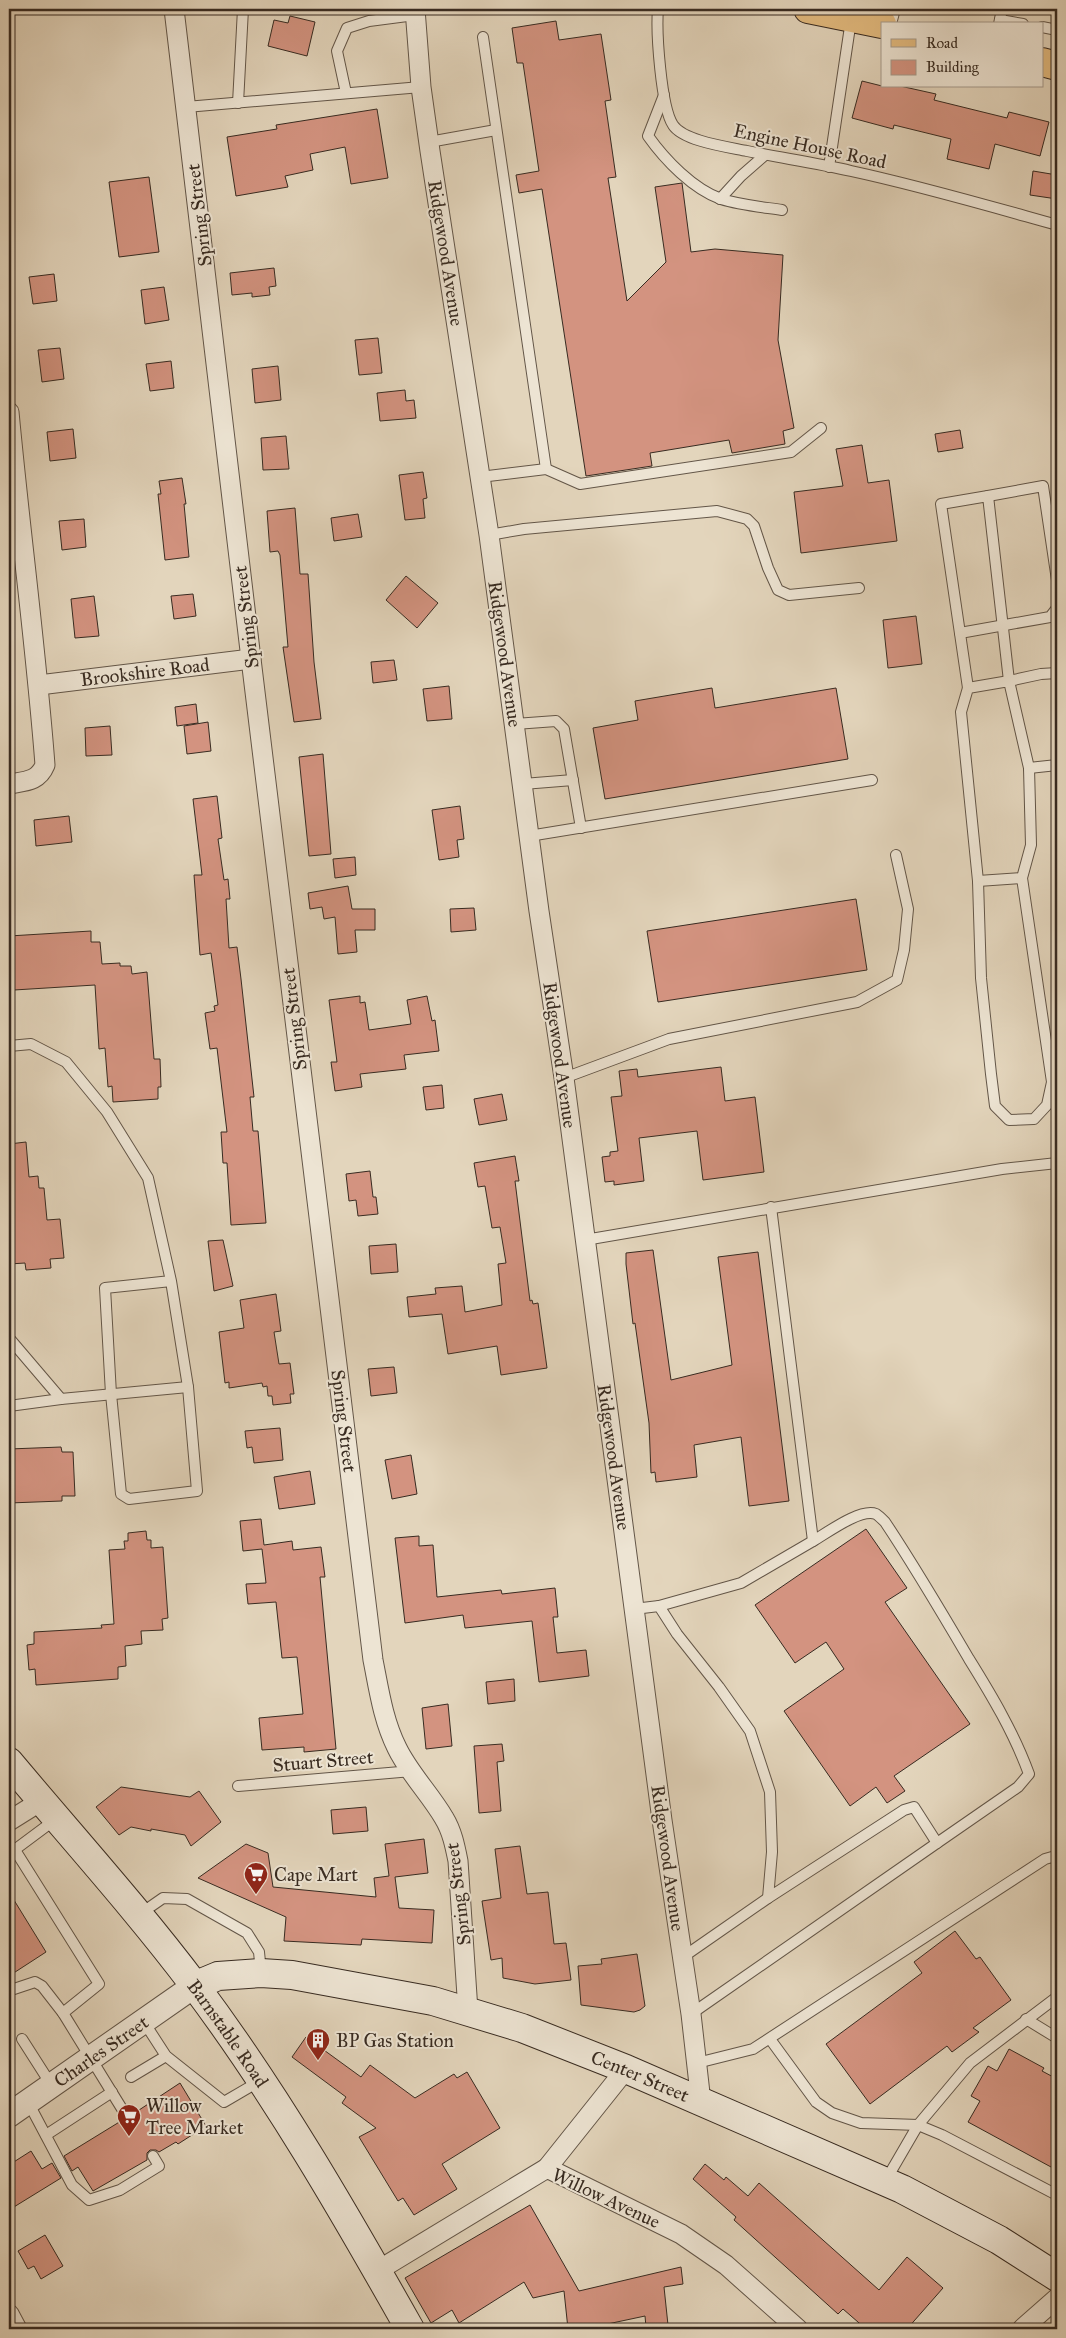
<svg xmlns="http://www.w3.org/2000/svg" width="1066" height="2338" font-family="'IM FELL Great Primer',serif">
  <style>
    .building { fill: #d39380; stroke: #382b21 }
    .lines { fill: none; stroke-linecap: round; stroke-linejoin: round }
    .service-casing { stroke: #635648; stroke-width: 12 }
    .minor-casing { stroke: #635648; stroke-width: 21 }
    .tertiary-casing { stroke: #635648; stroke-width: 26 }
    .secondary-casing { stroke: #382b21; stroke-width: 30 }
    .primary-casing { stroke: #382b21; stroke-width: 30 }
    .service { stroke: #ede4d3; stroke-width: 10 }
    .minor { stroke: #ede4d3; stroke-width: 19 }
    .tertiary { stroke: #ede4d3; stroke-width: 24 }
    .secondary { stroke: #ede4d3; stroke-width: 28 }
    .primary { stroke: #e2ba7e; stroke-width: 28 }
    .labels { text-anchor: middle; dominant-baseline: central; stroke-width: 4; stroke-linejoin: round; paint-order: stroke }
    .street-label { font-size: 19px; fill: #382b21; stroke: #ede4d3 }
    .poi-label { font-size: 19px; fill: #382b21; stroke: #ede4d3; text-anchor: start }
  </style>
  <rect width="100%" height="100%" fill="#e3d5bc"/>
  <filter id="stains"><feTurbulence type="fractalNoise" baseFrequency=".004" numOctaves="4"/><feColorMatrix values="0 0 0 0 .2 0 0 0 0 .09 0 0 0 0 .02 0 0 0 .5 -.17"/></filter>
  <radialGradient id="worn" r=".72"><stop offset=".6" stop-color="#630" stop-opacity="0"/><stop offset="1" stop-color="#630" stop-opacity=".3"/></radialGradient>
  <g class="building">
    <path d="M290,16L315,22L307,56L268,46L274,20L288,23Z"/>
    <path d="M556,21L559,40L601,34L611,100L605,101L616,177L608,178L627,301L666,262L655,187L682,183L691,252L715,249L783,255L778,340L794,428L783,431L785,444L732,453L729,440L650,453L652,466L586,476L542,189L519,193L516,175L539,171L523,63H517L512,28Z"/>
    <path d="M862,81L882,86H900L936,94L934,100L1007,118L1009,112L1049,122L1040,156L995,144L989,169L947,159L951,139L894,125L893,129L852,118Z"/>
    <path d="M377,109L388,178L351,184L345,147L310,154L313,170L285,176L288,187L236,196L227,137L277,129L276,125Z"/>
    <path d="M1033,171L1057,175V199L1030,195Z"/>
    <path d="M149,177L159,252L119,257L109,182Z"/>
    <path d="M274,268L276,286L269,287L270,295L252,297V293L232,295L230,273Z"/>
    <path d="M54,274L57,301L33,304L29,277Z"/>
    <path d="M164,287L169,320L145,324L141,290Z"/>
    <path d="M378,338L382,373L359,375L355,340Z"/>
    <path d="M60,348L64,379L42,382L38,350Z"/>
    <path d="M171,361L174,388L150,391L146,364Z"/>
    <path d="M278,366L281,400L255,403L252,369Z"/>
    <path d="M405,390L406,401L414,400L416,418L380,421L377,393Z"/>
    <path d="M73,429L76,458L50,461L47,432Z"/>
    <path d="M960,430L963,448L938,452L935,434Z"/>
    <path d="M286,436L289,469L263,470L261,438Z"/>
    <path d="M862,445L868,483L889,480L897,541L801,553L794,492L843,486L836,449Z"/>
    <path d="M423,472L427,498L423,499L425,518L405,520L399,475Z"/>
    <path d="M182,478L186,504H184L189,557L165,560L158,494H161L159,481Z"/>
    <path d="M295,508L300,574H308L314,662L321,719L294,722L283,647H288L280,555L278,551L270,552L267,511Z"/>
    <path d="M358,514L362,537L334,541L331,518Z"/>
    <path d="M84,519L86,547L62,550L59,521Z"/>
    <path d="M406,576L438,603L417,628L386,600Z"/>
    <path d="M193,594L196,616L174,619L171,596Z"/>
    <path d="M94,596L99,636L75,638L71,599Z"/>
    <path d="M916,616L922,664L888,668L883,620Z"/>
    <path d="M394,660L397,680L373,683L371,662Z"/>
    <path d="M449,686L452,719L427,721L423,689Z"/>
    <path d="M712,688L715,708L836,688L848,759L605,799L593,728L638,720L635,701Z"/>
    <path d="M196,704L198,723L177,726L175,707Z"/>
    <path d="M208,722L211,751L187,754L184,726Z"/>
    <path d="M110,726L112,755L86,756L85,728Z"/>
    <path d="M323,754L331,854L309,856L299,757Z"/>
    <path d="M217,796L222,838L218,839L224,880L228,879L230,899H226L229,948L237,947L241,979L254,1097H250L253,1131H258L266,1223L231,1225L227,1163H223L221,1132H227L217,1048L210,1049L205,1013L215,1011L214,1006L218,1005L211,953L200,955L194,875H202L193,799Z"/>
    <path d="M460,806L464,839L457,840L459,857L439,860L432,810Z"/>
    <path d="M69,816L72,842L36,846L34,820Z"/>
    <path d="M355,857L356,875L335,878L333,859Z"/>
    <path d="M348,886L352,909H375V930H355L357,952L338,954L335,917L324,919L322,907L310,909L308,893Z"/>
    <path d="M856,899L867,970L658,1002L647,931Z"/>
    <path d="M474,908L476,930L451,932L450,909Z"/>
    <path d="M91,931V942H100L102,964L120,963V966H131L132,974L147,972L154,1059H160L161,1087H158V1099L113,1102L112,1086L108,1087L105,1048L99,1049L95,985L14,990L13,978H9V936Z"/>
    <path d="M360,996V1003L365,1002L369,1030L411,1024L407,1000L427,996L432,1021L435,1020L439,1051L404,1055L406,1069L360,1074L362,1087L335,1091L331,1062H337L329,1000Z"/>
    <path d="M721,1067L725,1101L755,1097L764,1172L703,1180L697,1131L639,1138L644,1181L614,1185V1181L605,1182L602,1157L610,1156V1152L618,1151L611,1097L622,1096L619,1071L637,1069L638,1077Z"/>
    <path d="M442,1085L444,1108L426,1110L423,1087Z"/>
    <path d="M502,1094L507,1120L479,1125L474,1099Z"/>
    <path d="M26,1142L29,1177L38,1176L39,1188H44L47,1220L60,1219L64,1258L50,1259L51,1268L26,1270L25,1263L9,1264V1144Z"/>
    <path d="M515,1156L519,1181H515L530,1301L532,1300L533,1304L538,1303L547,1368L501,1375L497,1346L448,1354L442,1314L409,1317L407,1297L436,1294L435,1288L462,1286L465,1312L502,1305L498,1264L506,1263L500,1227L492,1228L485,1186L478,1187L474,1163Z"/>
    <path d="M370,1171L373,1197H376L378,1214L358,1216L356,1200L349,1201L346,1174Z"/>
    <path d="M223,1240L233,1286L214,1291L208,1241Z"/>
    <path d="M396,1244L398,1272L371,1274L369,1246Z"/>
    <path d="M653,1250L671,1380L732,1365L718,1257L758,1252L789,1501L749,1506L741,1437L694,1445L697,1477L656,1482L655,1472L651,1473L649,1423L635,1323L633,1324L626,1264V1253Z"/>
    <path d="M276,1294L281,1331L274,1332L279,1364L290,1363L294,1394H290L291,1403L273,1405L272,1396H268L267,1386L263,1387L262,1383L229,1388V1382L225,1383L219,1332L244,1328L240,1300Z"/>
    <path d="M394,1367L397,1393L371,1396L368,1369Z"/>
    <path d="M280,1428L283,1460L254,1463L252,1447L247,1448L245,1431Z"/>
    <path d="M61,1447L62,1452H73L75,1496H62V1501L9,1503V1449Z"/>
    <path d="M411,1455L417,1494L392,1499L385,1460Z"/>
    <path d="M310,1471L315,1504L279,1509L274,1477Z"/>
    <path d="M261,1519L264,1545L292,1541L293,1550L321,1547L325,1577H320L336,1749L304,1752V1747L262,1750L259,1718L303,1714L297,1657L282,1658L276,1602L248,1604L246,1584L266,1583L262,1549L243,1551L240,1521Z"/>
    <path d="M866,1529L907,1588L885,1602L970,1724L894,1776L905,1791L887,1803L876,1787L850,1806L784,1711L844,1669L826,1642L795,1663L755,1605Z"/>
    <path d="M146,1531L147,1540H151V1548L163,1547L168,1618L162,1619L163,1630L141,1631L142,1644L125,1646L126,1666L118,1667V1679L36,1685L35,1669L29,1670L27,1645L34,1644V1632L102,1628L101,1625L114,1624L109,1550L125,1549L124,1541H128V1533Z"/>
    <path d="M419,1536V1546L433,1545L437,1597L501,1590L502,1594L555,1588L558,1617H553L557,1653L586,1650L589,1676L539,1682L532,1621L465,1628L463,1615L405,1623L395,1538Z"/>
    <path d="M514,1679L515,1701L488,1704L486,1682Z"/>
    <path d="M448,1704L452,1746L426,1749L422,1708Z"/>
    <path d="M502,1744L504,1761L497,1762L501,1811L479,1813L474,1746Z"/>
    <path d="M121,1787L190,1797L199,1791L221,1822L191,1846L185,1835L151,1829V1831L131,1827L119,1835L96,1807Z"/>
    <path d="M366,1807L368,1831L333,1834L331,1810Z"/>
    <path d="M424,1839L428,1873L395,1877L399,1908L434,1910L432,1943L362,1939L361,1945L284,1941L286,1917L198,1878L246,1844L268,1853L273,1887L376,1897L374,1878L389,1876L385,1844Z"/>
    <path d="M520,1846L527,1894L548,1892L554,1944L566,1943L571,1980L535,1984L503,1978L502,1958L491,1960L482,1901L501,1898L495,1849Z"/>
    <path d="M9,1892L46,1952L9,1976Z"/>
    <path d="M955,1931L976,1959L980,1957L1011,2000L973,2028L979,2032L952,2052L947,2046L870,2104L826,2044L922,1973L914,1962Z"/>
    <path d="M637,1954L645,2006L640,2010L634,2012L581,2005L578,1966L602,1964L601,1959Z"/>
    <path d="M306,2037L361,2077L370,2065L415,2098L454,2074L457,2078L467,2072L500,2128L442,2164L457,2189L414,2215L403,2198L398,2201L359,2137L376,2128L342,2103L346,2097L292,2057Z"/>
    <path d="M1009,2049L1044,2068L1042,2071L1057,2079V2156L1051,2167L968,2122L980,2101L971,2096L988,2066L997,2071Z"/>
    <path d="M180,2083L206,2126L178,2144L176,2142L159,2152L156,2150H150L147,2153V2160L93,2191L78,2167L72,2171L64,2156L121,2121L127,2124L131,2123L133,2114Z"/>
    <path d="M31,2151L42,2169L52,2163L61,2178L9,2210V2165Z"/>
    <path d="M705,2164L724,2180L726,2177L748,2196L759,2183L879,2290L907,2257L943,2288L907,2329H866L843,2309L838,2314L734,2220L736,2217L693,2179Z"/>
    <path d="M530,2205L579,2291L681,2267L683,2284L664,2287L668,2325L646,2327L645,2316L584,2329H568L564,2291L533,2298L524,2282L459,2323L452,2310L431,2323L405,2278Z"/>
    <path d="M45,2235L63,2266L41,2279L34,2266L28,2269L18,2251Z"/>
  </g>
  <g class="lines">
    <g class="service-casing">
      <g id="service">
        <path d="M658,9C656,32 661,107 673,125C683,141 728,147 747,151C781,158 817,163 851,171C921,186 989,206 1057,225"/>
        <path d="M1000,20L1023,24"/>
        <path d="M891,24L895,9"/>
        <path d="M999,24L1002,9"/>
        <path d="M1042,27L1057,30"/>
        <path d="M483,37L546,469"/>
        <path d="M346,93L337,51L347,28L369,21L415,15"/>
        <path d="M664,95L648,136C665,160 693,189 721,199C740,205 762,207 782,210"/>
        <path d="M238,103L243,9"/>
        <path d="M186,107L421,87"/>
        <path d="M429,142L496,130"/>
        <path d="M829,167L851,20"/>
        <path d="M720,199L741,176L765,155"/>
        <path d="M480,477L546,469L580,484L791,452L821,428"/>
        <path d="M988,496L1043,486L1057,580"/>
        <path d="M489,535L524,529L717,511L747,519L754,526L768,568L778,590L789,595L859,588"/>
        <path d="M960,633L1050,617L1057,608"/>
        <path d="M1009,681L1029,768L1031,845L1022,878L1052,1082L1047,1105L1034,1119L1009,1120L995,1106L991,1074L981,978L978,881L961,712L968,688Z"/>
        <path d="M968,688L941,504L988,496L1009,681L1041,674L1057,673"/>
        <path d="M515,724L556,721L564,729L581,828"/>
        <path d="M1029,768L1057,765"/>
        <path d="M523,784L573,780"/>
        <path d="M529,836L872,780"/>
        <path d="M978,881L1022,878"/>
        <path d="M9,1046L31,1044L66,1062L107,1112L148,1178L171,1281L188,1387L197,1491L129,1499L121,1494L111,1394L105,1288L171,1281"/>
        <path d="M564,1078L669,1039L857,1002L897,980L904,950L908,909L896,855"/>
        <path d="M585,1240L1002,1169L1057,1163"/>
        <path d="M9,1338L61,1399"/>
        <path d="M9,1406L61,1399L188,1387"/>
        <path d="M659,1606L741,1583L813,1541"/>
        <path d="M634,1609L659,1606L677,1634L719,1687L750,1731L770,1792L772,1852L768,1898L904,1810L914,1807L937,1843L1018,1787L1029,1774C1014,1733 992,1696 969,1659C942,1613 915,1567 885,1522C882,1519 879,1516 876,1514C860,1508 827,1533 813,1541L771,1207"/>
        <path d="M238,1786L412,1771"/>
        <path d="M15,1850L99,1984L63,2013"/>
        <path d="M9,1854L56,1819"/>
        <path d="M140,1914L163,1898L187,1899L247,1933L259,1952L261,1972"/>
        <path d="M683,1957L768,1898"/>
        <path d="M14,1989L35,1982L42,1986L63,2013L127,2117"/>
        <path d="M691,2014L937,1843"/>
        <path d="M1026,2019L1057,2038"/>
        <path d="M144,2022L166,2056L224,2102L260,2081"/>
        <path d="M22,2039L52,2086"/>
        <path d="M770,2039L816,2102L832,2113L861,2123L918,2125L942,2135L1057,2195"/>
        <path d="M697,2063L753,2049L1045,1859L1052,1857L1057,1860"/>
        <path d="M131,2077L166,2056"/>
        <path d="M28,2102L72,2185L89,2200L120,2190L159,2166L153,2156"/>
        <path d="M46,2135L112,2092"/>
        <path d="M886,2180L918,2125L970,2063L1057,1997"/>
      </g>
    </g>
    <g class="minor-casing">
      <g id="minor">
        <path d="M174,9L251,659L373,1660C379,1690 383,1720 397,1748C409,1773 430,1794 444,1818C452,1831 455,1846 458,1861L468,2011"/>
        <path d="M415,9L421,87L430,151L489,535L539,911L564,1078L662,1820L691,2014L701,2102"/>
        <path d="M9,412C20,530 36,647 45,765C38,782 25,781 9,784"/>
        <path d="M39,685L251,659"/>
        <path d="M9,1821L41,1801"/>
        <path d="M547,2168L626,2069"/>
        <path d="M377,2271L547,2168L681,2234L726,2265L798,2329"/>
        <path d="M9,2314L17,2329"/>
        <path d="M1022,2329L1057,2298"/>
      </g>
    </g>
    <g class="tertiary-casing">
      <g id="tertiary">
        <path id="s1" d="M9,2115L194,1986"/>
      </g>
    </g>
    <g class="secondary-casing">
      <g id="secondary">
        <path id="s2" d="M9,1762C71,1836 137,1909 195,1986C276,2094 344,2212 410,2329"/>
        <path id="s3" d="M194,1986L218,1976L261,1973L292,1975L433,2001L522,2028L626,2069L902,2189L999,2240L1057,2277"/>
      </g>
    </g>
    <g class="primary-casing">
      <g id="primary">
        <path d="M808,9L882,24"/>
        <path d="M1042,62L1057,66"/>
      </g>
    </g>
    <use href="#service" class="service"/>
    <use href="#minor" class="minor"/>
    <use href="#tertiary" class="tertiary"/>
    <use href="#secondary" class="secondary"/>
    <use href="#primary" class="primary"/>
  </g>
  <defs>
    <g id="supermarket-pin" transform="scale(1.25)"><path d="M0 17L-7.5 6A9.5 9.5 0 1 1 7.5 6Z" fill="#8f2418" stroke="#ede4d3"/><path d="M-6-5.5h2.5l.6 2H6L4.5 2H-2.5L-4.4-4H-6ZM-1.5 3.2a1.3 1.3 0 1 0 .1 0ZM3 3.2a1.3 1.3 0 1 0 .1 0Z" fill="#fff"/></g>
    <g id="building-pin" transform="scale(1.25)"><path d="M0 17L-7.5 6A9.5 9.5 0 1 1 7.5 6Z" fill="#8f2418" stroke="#ede4d3"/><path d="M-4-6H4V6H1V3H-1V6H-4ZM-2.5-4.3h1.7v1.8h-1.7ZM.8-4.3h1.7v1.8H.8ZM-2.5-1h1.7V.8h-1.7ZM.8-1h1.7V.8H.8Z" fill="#fff"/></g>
  </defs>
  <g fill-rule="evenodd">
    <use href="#supermarket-pin" x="256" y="1874"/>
    <use href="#building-pin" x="318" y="2040"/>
    <use href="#supermarket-pin" x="129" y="2116"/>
  </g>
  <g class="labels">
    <g class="street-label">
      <text transform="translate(810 146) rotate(12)">Engine House Road</text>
      <text transform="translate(199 215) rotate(-97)">Spring Street</text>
      <text transform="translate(446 253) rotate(81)">Ridgewood Avenue</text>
      <text transform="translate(246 617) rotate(-97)">Spring Street</text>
      <text transform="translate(505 654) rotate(82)">Ridgewood Avenue</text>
      <text transform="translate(145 672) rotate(-7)">Brookshire Road</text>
      <text transform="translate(294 1019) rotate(-97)">Spring Street</text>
      <text transform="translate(560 1055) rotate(82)">Ridgewood Avenue</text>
      <text transform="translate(344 1421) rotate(83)">Spring Street</text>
      <text transform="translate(614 1457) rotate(82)">Ridgewood Avenue</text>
      <text transform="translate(323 1761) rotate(-5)">Stuart Street</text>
      <text transform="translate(668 1858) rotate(82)">Ridgewood Avenue</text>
      <text transform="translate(458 1894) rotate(-97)">Spring Street</text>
      <text stroke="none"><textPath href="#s2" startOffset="349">Barnstable Road</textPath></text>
      <text stroke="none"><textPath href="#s1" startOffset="112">Charles Street</textPath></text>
      <text stroke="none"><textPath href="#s3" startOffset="464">Center Street</textPath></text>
      <text transform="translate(606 2198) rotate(25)">Willow Avenue</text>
    </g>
    <g class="poi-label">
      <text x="274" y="1874">Cape Mart</text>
      <text x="336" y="2040">BP Gas Station</text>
      <text x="146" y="2105">Willow<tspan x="146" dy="22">Tree Market</tspan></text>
    </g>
  </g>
  <rect width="1066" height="2338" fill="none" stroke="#e3d5bc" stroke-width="30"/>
  <rect x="10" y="10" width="1046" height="2318" fill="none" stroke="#382b21" stroke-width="2.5"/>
  <rect x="15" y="15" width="1036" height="2308" fill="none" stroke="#382b21"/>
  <rect x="881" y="22" width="162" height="65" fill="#ede4d3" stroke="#a59a8c"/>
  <rect x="891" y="39" width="25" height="8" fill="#e2ba7e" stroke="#a59a8c"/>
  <text x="926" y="48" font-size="15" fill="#382b21">Road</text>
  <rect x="891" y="60" width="25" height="15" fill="#d39380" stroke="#a59a8c"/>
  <text x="926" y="72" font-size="15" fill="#382b21">Building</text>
  <rect width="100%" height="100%" filter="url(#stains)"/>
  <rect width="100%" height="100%" fill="url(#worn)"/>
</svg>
